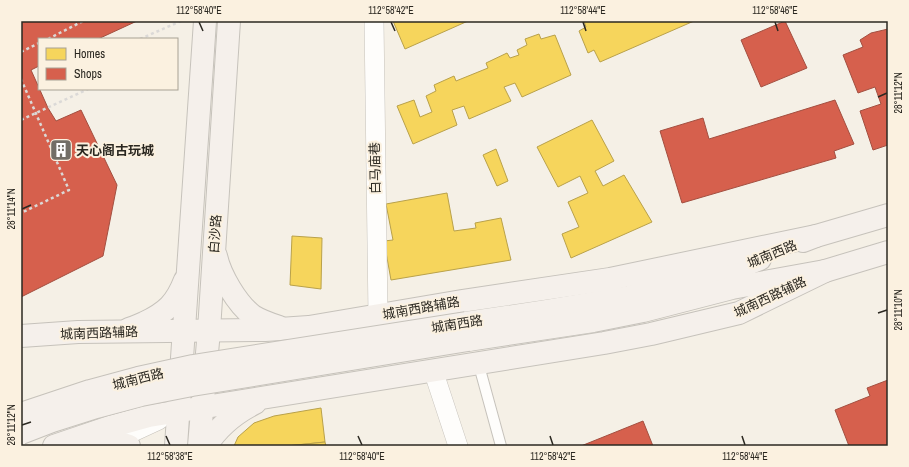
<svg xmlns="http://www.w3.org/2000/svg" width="909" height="467" font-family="'Archivo Narrow','Noto Sans SC',sans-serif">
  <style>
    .homes { fill: #f6d55c; stroke: #b9a14a }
    .shops { fill: #d6604d; stroke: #a34f40 }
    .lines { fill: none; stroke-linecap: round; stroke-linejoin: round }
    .lane-casing { stroke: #c6c2bb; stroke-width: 12 }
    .street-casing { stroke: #c6c2bb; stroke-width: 20 }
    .secondary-casing { stroke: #c6c2bb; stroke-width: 24 }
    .path { stroke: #dbd9d7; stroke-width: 2.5; stroke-dasharray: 3 3; stroke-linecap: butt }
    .lane { stroke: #fefdfb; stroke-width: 10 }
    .street { stroke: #fefdfb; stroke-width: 19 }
    .secondary { stroke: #f5f0eb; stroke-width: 22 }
    .secondary-bridge-casing { stroke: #c6c2bb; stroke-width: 24; stroke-linecap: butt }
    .secondary-bridge { stroke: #f5f0eb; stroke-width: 22 }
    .ticks { fill: none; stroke: #2b2821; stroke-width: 1.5 }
    .labels { text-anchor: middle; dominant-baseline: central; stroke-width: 4; stroke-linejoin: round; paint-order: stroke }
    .poi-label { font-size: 13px; font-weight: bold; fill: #2b2821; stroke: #fbf1e0; text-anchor: start }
    .street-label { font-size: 13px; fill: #2b2821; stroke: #fbf1e0 }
    .neatline { fill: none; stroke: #2b2821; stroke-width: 1.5 }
    .ticks-label { font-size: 10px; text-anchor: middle; fill: #2b2821 }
  </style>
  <rect width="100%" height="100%" fill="#f5f0e6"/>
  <g class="homes">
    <path d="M393,21H468L405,49Z"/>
    <path d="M584,21H694L600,62L594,50L588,53L579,31L586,27Z"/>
    <path d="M539,34L541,39L555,35L571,75L522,97L515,83L504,87L511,101L469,119L464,106L452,110L457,125L413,144L397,106L414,100L420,117L432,112L426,96L436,91L434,85L454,76L456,81L488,68L486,63L507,53L510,58L519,55L517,50L527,45L525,39Z"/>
    <path d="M592,120L614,161L595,171L603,186L624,175L652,222L571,258L562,234L579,227L568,202L588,193L580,176L558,187L537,147Z"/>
    <path d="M496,149L508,181L497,186L483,155Z"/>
    <path d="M447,193L454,231L476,228L475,223L501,218L511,260L391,280L384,241L393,240L386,204Z"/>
    <path d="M292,236L322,238L321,289L290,285Z"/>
    <path d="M321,408L325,442L287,446H234L238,437L254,423L274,416Z"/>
    <path d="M325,442L326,446H287Z"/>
  </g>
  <g class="shops">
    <path d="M21,21H137L98,39H39V66L31,70L48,108L56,121L81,110L117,185L103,256L21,297Z"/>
    <path d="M785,21L807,68L761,87L741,40Z"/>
    <path d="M888,29V145L873,150L860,111L881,104L875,87L858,93L843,55L863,47L860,40L871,33Z"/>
    <path d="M835,100L854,144L834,151L836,158L682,203L660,131L703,118L709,139Z"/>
    <path d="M888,380V446H849L835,410L870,396L867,388Z"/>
    <path d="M643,421L653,446H581Z"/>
  </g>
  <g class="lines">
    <g class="lane-casing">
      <path id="lane" d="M478,362L501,446"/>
    </g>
    <g class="street-casing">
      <g id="street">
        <path d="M374,21L378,316"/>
        <path d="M433,370L458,446"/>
        <path d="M105,445L159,420"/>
      </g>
    </g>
    <g class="secondary-casing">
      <g id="secondary">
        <path d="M803,241L816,236L888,215"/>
        <path d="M216,256C220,275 237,304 253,316C261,321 270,324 279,327"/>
        <path d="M466,323L547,311L629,297L725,273L760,259"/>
        <path d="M129,329C135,327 139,325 144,323C167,312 176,303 185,280"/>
        <path d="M21,336L78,332L265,330L309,327L462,301L610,279L816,236"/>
        <path d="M468,340L593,321L643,311L732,288L825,271L888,252"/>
        <path d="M86,438L108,439L129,446"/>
        <path d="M54,446L113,426L149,416L604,343L651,334L739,313L825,271"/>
        <path d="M176,446L205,21"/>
        <path d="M199,446L209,330L229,21"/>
        <path d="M206,446C218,427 235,413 255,403"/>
      </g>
    </g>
    <g class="path">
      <path d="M48,39L83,21"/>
      <path d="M140,39L181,21"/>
      <path d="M21,52L39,43"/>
      <path d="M21,79L69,190L21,213"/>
      <path d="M38,84H39"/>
      <path d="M21,120L88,89"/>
    </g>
    <use href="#lane" class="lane"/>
    <use href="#street" class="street"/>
    <use href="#secondary" class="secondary"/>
    <g class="secondary-bridge-casing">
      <g id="secondary-bridge">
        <path d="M21,414L90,391L138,378L193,366L466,323"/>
        <path d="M21,433L52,421L96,407L141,395L192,385L468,340"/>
      </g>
    </g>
    <use href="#secondary-bridge" class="secondary-bridge"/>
  </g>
  <path class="ticks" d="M199,22L203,31M391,22L395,31M583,22L586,31M775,22L778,31M878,97L887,93M22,209L31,205M878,313L887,310M22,425L31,422M166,436L170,445M358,436L362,445M550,436L553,445M742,436L745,445"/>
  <defs>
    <g id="building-square" transform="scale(1.15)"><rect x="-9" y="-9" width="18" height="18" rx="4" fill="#726e66" stroke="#fbf1e0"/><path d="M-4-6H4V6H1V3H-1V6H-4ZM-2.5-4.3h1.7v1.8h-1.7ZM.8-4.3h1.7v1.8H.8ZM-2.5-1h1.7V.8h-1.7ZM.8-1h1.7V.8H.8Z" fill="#fff"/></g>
  </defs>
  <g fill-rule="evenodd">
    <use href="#building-square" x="61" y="150"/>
  </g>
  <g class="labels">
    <g class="poi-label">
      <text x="76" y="150">天心阁古玩城</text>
    </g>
    <g class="street-label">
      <text transform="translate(375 168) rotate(-91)">白马庙巷</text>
      <text transform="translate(215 234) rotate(-86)">白沙路</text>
      <text transform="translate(772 254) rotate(-22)">城南西路</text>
      <text transform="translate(770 297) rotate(-25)">城南西路辅路</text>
      <text transform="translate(421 308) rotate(-10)">城南西路辅路</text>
      <text transform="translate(457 324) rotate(-9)">城南西路</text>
      <text transform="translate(99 333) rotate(-2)">城南西路辅路</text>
      <text transform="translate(138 379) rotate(-14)">城南西路</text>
    </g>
  </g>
  <rect width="909" height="467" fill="none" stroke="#fbf1e0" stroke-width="44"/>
  <rect x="38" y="38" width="140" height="52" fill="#fbf1e0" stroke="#a8a194"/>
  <rect x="46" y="48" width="20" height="12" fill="#f6d55c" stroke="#a8a194"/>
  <text x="74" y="58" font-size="12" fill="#2b2821">Homes</text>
  <rect x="46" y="68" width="20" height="12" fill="#d6604d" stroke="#a8a194"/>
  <text x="74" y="78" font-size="12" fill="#2b2821">Shops</text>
  <rect x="22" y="22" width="865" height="423" class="neatline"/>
  <g class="ticks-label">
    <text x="199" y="14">112°58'40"E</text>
    <text x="391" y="14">112°58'42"E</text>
    <text x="583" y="14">112°58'44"E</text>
    <text x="775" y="14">112°58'46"E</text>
    <text transform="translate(898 93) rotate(-90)" y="4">28°11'12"N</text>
    <text transform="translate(11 209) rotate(-90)" y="4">28°11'14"N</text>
    <text transform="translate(898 310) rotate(-90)" y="4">28°11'10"N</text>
    <text transform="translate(11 425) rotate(-90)" y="4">28°11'12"N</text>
    <text x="170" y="460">112°58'38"E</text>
    <text x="362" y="460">112°58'40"E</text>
    <text x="553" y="460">112°58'42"E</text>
    <text x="745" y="460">112°58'44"E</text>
  </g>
</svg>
